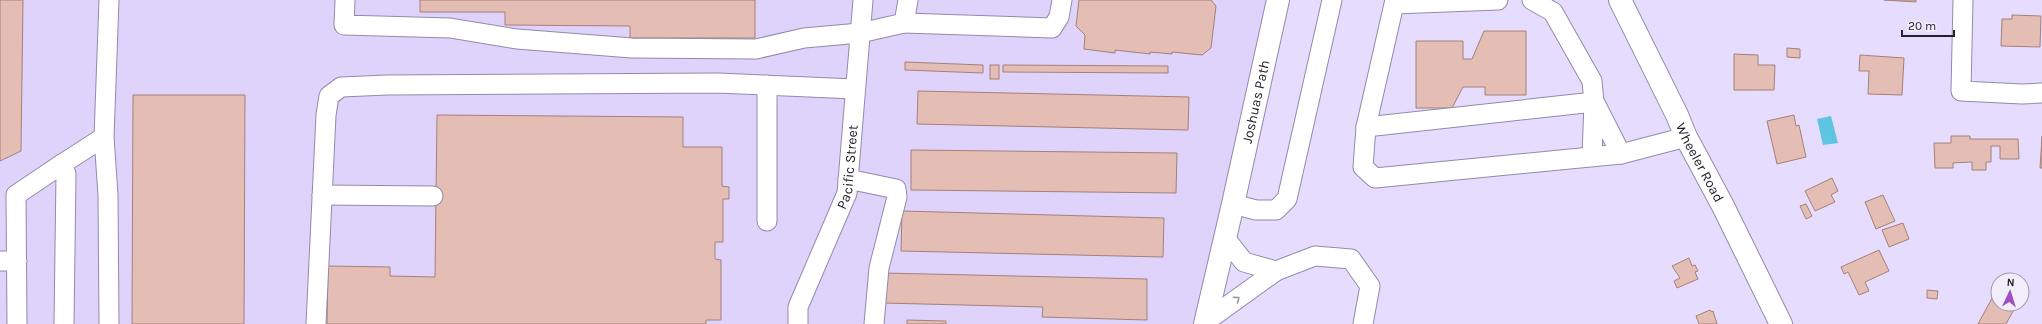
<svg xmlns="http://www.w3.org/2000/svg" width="2042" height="324" font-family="Karla,sans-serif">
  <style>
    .built { fill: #dfd3fc }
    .water { fill: #5dc5e0 }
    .building { fill: #e4bdb4; stroke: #a48078 }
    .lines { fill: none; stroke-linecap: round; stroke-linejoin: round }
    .minor-casing { stroke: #938aa9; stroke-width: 21 }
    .major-casing { stroke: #938aa9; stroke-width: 24 }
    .minor { stroke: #fff; stroke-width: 19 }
    .major { stroke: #fff; stroke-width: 22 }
    .oneway { stroke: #9c9ba0 }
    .labels { text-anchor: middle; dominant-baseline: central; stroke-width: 3.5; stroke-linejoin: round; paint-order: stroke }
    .street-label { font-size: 14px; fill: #24202d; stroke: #f1edfb }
  </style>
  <rect width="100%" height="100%" fill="#e6ddfe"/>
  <path class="built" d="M0,0H1273L1202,324H0Z"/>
  <path class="water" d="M1831,116L1838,143L1823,145L1817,119Z"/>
  <g class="building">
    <path d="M0,0H23L21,151L0,161Z"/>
    <path d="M420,0H755V38H630V26L505,25V12H420Z"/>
    <path d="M1079,0H1211L1216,6L1211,48L1202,55L1172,52V54L1150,52V54L1115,50V53L1084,49L1085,35L1076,26Z"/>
    <path d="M1884,0H1916V2Z"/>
    <path d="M2012,15L2041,16L2040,47L2001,46L2002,19H2012Z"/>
    <path d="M1484,31H1526V95H1485V87H1463L1452,108H1416V41H1463V59H1472Z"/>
    <path d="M1787,48L1800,49V58L1787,57Z"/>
    <path d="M1734,54L1758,55V65H1775L1774,90H1734Z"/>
    <path d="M1860,55L1904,58L1902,95L1868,94L1869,71H1859Z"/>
    <path d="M905,62L983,65V73L905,70Z"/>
    <rect x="990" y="65" width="9" height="14"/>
    <path d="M1003,65L1168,66V73L1003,72Z"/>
    <path d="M918,91L1189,97L1188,130L917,124Z"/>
    <path d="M133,95H245L244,324H132Z"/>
    <path d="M437,115L683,117V147H722V186L729,187V199H723V242H715V259L721,260V320H706V324H327L328,266L390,267V276L435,277Z"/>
    <path d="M1794,115L1796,126L1799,125L1806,157L1777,164L1767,121Z"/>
    <path d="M1951,136H1970V139H2018L2019,159H2000V146H1991V162H1986V170H1972V162L1953,163V168H1935L1934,143H1951Z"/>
    <path d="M2042,136V168H2040Z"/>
    <path d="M911,150L1177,153L1176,193L911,190Z"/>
    <path d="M1832,178L1838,191L1831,195L1835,202L1815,211L1805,191Z"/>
    <path d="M1883,195L1895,221L1876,229L1865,202Z"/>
    <path d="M1806,204L1812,216L1806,219L1800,206Z"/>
    <path d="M902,211L1164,218L1163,257L901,251Z"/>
    <path d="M1903,223L1909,239L1889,247L1882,230Z"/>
    <path d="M1879,250L1889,271L1865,282L1869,291L1859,295L1848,272L1844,274L1841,267Z"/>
    <path d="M1689,258L1692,266L1695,265L1698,271L1695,272L1698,279L1677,288L1674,281L1680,278L1672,266Z"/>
    <path d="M883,273L1147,279V320L1042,317L1043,307L883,303Z"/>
    <path d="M1997,289L1998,304H2017L2006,324H1978Z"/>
    <path d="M1927,290L1938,291L1937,299L1927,298Z"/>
    <path d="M1710,310L1712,312L1713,311L1717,324H1699L1696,316Z"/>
    <path d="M907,320L946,321V324H907Z"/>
  </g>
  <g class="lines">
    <g class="minor-casing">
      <g id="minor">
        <path d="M109,0L104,137L108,195L109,324"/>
        <path d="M345,0L344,25L450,28L517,39L632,48L756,49L804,38L860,33L904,23L908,0"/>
        <path d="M1498,0L1394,4L1366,127L1363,167L1375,178L1621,154L1686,137"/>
        <path d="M1532,0L1553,12L1592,81L1594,102L1592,156"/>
        <path d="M1963,0L1961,91L2022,94L2042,93"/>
        <path d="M904,23L1052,28L1059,17L1062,0"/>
        <path d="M767,85V221"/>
        <path d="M1595,103L1621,154"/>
        <path d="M1366,127L1594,102"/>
        <path d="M62,164L104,137"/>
        <path d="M848,179L896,189L897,197L879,268L874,324"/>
        <path d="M322,195L433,196"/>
        <path d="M1233,204L1256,210H1276L1287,199L1332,0"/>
        <path d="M1225,238L1244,262L1276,271"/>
        <path d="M0,261H17"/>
        <path d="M1205,322L1276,271L1315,256L1351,259L1370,286L1363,324"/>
        <path d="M17,324L16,195L62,164L66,174L64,324"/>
        <path d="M316,324L326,115L329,96L341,87L387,85L717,83L855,89"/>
        <path id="s1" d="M798,324V307L847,193L863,0"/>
      </g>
    </g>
    <g class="major-casing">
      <g id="major">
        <path id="s2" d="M1620,0L1677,115L1686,137L1723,206L1781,324"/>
        <path id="s3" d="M1205,324L1233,204L1278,0"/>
      </g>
    </g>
    <use href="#minor" class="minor"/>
    <use href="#major" class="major"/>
  </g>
  <defs><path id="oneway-chevron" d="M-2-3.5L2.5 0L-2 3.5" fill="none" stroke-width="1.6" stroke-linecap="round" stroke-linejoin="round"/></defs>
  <use class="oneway" href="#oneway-chevron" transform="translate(1237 299) rotate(-36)"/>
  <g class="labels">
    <g class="street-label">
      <text stroke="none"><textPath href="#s3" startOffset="228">Joshuas Path</textPath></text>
      <text stroke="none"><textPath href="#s2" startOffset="181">Wheeler Road</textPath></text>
      <text stroke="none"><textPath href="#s1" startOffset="167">Pacific Street</textPath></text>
    </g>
  </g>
  <g transform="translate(2010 292) rotate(4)"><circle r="19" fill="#f1edfb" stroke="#9f9ba9"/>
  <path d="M0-3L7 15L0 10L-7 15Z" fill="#9f4fbf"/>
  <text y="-6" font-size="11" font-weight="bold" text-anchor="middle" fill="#24202d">N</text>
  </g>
  <path d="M1902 30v6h52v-6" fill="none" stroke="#24202d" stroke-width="2"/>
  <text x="1908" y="30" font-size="12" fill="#24202d" stroke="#f1edfb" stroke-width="3" paint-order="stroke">20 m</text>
</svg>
